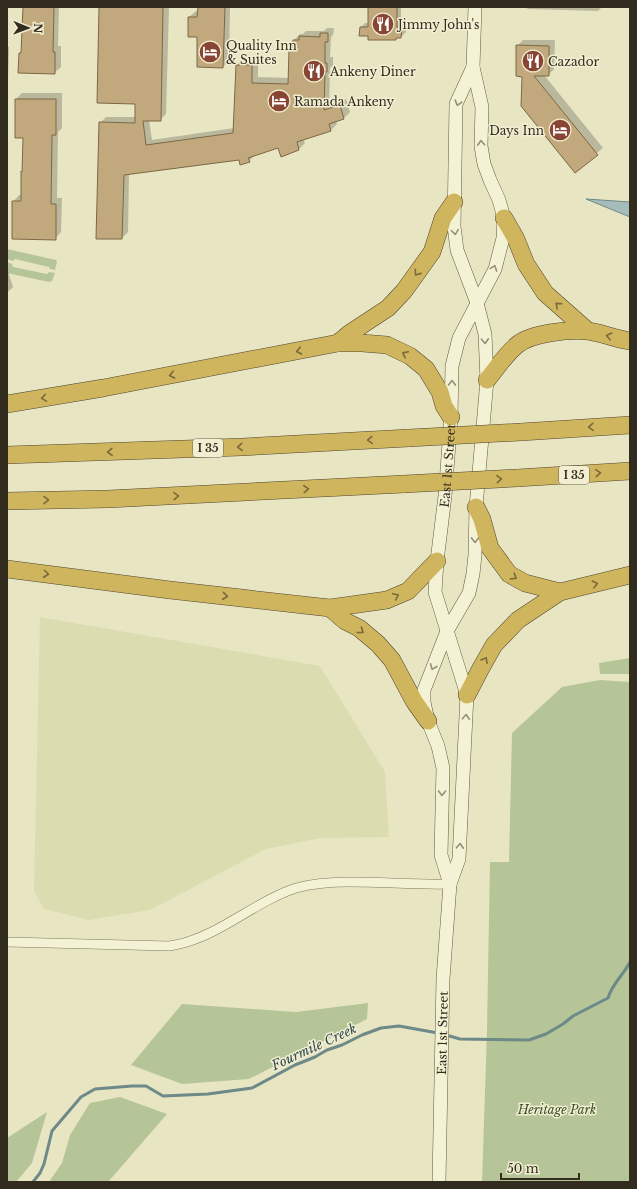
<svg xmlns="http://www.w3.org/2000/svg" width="637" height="1189" font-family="'Libre Baskerville',serif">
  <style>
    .farmland { fill: #dbddb1 }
    .green { fill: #b6c598 }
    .water { fill: #a5bcba; stroke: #6d8988 }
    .shadow { fill: #0003 }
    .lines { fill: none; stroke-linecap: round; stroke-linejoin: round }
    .stream { stroke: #6d8988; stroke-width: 3 }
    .building { fill: #c2a97d; stroke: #7d6745 }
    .minor-casing { stroke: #81775c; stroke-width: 10 }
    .secondary-casing { stroke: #62583f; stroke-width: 14 }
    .motorway-casing { stroke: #4f4530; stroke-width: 18 }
    .minor { stroke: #f4f2d5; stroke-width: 9 }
    .secondary { stroke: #f4f2d5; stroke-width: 13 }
    .motorway { stroke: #cfb55d; stroke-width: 17 }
    .motorway-bridge-casing { stroke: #4f4530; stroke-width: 18; stroke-linecap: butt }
    .motorway-bridge { stroke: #cfb55d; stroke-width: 17 }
    .oneway { stroke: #938f7a }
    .oneway2 { stroke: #796a3a }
    .labels { text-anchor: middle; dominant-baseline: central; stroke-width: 3; stroke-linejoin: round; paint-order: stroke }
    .shield { fill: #f1eed2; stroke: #6b6654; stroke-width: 1 }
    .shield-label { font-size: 11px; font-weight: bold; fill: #322c1e }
    .poi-label { font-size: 12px; fill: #322c1e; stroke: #f1eed2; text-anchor: start }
    .street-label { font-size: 12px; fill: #322c1e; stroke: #f1eed2 }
    .park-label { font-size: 12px; font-style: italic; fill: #3b4c27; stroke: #f1eed2 }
    .water-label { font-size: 13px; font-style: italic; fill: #2f4b50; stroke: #f1eed2 }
  </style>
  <rect width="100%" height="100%" fill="#e8e5c3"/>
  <path class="farmland" d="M40,617L320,666L385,772L389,837L321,838L266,849L150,910L89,920L44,909L34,891Z"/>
  <g class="green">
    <path d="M7,249L56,260L57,262L55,270L50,269L49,267L15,259L13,261L7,259Z"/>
    <path d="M7,262L12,264L13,267L47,274L49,272L55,273L52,281L49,282L7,273Z"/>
    <path d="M630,658V674H600L599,663Z"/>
    <path d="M600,680L630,682V1182H482L487,1031L490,862H509L512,733L562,687Z"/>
    <path d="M368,1003L367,1019L249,1079L182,1084L131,1065L182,1004L296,1012Z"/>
    <path d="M120,1097L167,1114L108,1182H49L62,1163L70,1135L90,1103Z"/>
    <path d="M47,1112L32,1163L16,1182H7V1138Z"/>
  </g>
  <path class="water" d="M586,199L630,202V217Z"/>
  <g class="shadow">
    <path d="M24,7H59L58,46H61V67L54,73L20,53L22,51Z"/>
    <path d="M100,7H169L166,114L160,120H149L152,140L234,128L237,65L243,59H258V77L289,78L290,50L293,47L294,40L300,34H303L306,31H324L327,28H334L333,35L331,37L330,57H333V65L330,68L329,105L346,99L350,112L344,118L336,121L337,124L331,130L303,139L305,143L299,149L282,155L279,147L255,155L249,161L239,159L129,174L128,232L122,238L100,123L106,117H136V103Z"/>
    <path d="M199,7H230L229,60L223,67L198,36L189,17L196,11H199Z"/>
    <path d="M369,7H401V23H406V32L401,37H398L395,39L369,35L361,27L365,23H369Z"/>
    <path d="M528,7H602L598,11L527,9Z"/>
    <path d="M523,40H555L554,69L548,75H544L603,148L575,171L523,76L517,46Z"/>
    <path d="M7,47H9L8,80L7,81Z"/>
    <path d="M22,93H62V128L58,132L57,198H62L61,232L55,239L13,202L19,195H22L24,137H16V99Z"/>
    <path d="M7,268L13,287L7,293Z"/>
  </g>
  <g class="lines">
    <g class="stream">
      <path d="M446,1035L460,1039L529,1040L546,1034L563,1024L573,1016L608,998C612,984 624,974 630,962"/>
      <path d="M33,1182L40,1173L44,1164L52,1131L81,1097L95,1089L132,1086H146L163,1096L208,1094L252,1088L295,1065L315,1057L327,1050L342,1045L362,1035L381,1028L399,1026L438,1033"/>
    </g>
  </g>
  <g class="building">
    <path d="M23,7H54L53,52H55V74L18,73L19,53H21Z"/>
    <path d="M99,7H163L161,121H143L146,145L233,133L236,65H252V83L288,84L289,50H292L293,40H299V36L320,37V33H328V42H325V63H327V72H325L324,110L340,105L344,119L329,124L331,131L297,142L299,150L281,157L278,148L248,158L250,162L240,165L239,160L124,175L122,239H96L99,122L135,123V104L97,103Z"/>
    <path d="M198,7H225L223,68L197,67V37H188V17H197Z"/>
    <path d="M368,7H397V27H402L401,38H396V40H368V36H359L360,27H368Z"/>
    <path d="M516,45L549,46V76H534L598,155L575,173L521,106L522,77L516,76Z"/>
    <path d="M15,99H56V135H52L51,204H56V240L12,239V201H21V171L22,172L23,138H15Z"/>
  </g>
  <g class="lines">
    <g class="minor-casing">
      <path id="minor" d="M7,942L169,946C175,945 181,944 187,942C226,930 257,901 296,888C314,883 331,882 350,882C383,882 417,885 450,884"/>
    </g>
    <g class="secondary-casing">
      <g id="secondary">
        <path d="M450,884L441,855L443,768L438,746L428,721L424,702V690L447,631L469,593L473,574L475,555L476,507L487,380L485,334L477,303L457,250L454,226L456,104L473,67"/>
        <path id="s1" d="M439,1182L443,979L450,884L459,859L467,695L435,592L437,561L445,496L451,417L452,366L459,338L495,269L503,238L504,218L499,200L490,180L484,164L481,146L482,107L473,67L475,7"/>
      </g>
    </g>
    <g class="motorway-casing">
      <g id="motorway">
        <path d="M504,218L516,239L526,264L545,293L588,331"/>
        <path d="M338,343L350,333L388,308L404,291L432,252L443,218L454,202"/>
        <path d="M487,380C497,368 505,355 517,345C531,333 570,329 588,331C602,333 616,339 630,341"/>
        <path d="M7,404L103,388L338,343H362L387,345L410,356L426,369L440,392L444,406L451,417"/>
        <path d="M521,432L630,425"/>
        <path d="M7,455L242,447L409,438"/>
        <path d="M517,478L630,471"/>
        <path d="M7,501L108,499L404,484"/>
        <path d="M476,507L482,519L490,548L509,574L525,583L560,592"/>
        <path d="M7,569L170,590L330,608L387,600L408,591L437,561"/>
        <path d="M330,608L345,621L359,628L378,644L392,660L414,701L428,721"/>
        <path d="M467,695L481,668L494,645L518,620L560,592L630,575"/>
      </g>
    </g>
    <use href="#minor" class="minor"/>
    <use href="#secondary" class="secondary"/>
    <use href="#motorway" class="motorway"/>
    <g class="motorway-bridge-casing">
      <g id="motorway-bridge">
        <path d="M409,438L521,432"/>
        <path d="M404,484L517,478"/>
      </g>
    </g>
    <use href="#motorway-bridge" class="motorway-bridge"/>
  </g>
  <defs><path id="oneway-chevron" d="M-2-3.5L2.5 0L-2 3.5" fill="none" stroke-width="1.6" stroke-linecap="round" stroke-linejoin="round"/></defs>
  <g class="oneway">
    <use href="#oneway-chevron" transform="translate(458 103) rotate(106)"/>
    <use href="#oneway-chevron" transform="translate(481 143) rotate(-93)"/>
    <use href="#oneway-chevron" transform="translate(455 232) rotate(82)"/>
    <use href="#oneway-chevron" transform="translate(494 268) rotate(-70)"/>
    <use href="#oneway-chevron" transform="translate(485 341) rotate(87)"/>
    <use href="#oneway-chevron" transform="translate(452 383) rotate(-89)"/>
    <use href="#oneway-chevron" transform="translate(475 540) rotate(91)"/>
    <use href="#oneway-chevron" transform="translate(433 667) rotate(112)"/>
    <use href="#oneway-chevron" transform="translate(466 717) rotate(-87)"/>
    <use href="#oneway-chevron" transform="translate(442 793) rotate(91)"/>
    <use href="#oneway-chevron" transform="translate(460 846) rotate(-87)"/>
  </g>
  <g class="oneway2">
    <use href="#oneway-chevron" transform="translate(417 273) rotate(125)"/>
    <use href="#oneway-chevron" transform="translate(558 305) rotate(-138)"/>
    <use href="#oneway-chevron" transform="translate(609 336) rotate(-166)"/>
    <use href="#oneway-chevron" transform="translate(299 351) rotate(169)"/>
    <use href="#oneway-chevron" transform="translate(405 354) rotate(-154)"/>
    <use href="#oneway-chevron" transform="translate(172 375) rotate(169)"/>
    <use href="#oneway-chevron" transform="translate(44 398) rotate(171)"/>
    <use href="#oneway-chevron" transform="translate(591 427) rotate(176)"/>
    <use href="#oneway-chevron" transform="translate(370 440) rotate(177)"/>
    <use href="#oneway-chevron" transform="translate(240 447) rotate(177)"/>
    <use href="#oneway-chevron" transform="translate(110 452) rotate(178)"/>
    <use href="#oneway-chevron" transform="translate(598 473) rotate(-4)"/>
    <use href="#oneway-chevron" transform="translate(499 479) rotate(-3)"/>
    <use href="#oneway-chevron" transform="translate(306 489) rotate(-3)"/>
    <use href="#oneway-chevron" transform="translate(176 496) rotate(-3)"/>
    <use href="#oneway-chevron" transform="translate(46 500) rotate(-1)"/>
    <use href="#oneway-chevron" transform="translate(46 574) rotate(7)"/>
    <use href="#oneway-chevron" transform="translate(514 577) rotate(32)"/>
    <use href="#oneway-chevron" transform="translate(595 584) rotate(-13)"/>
    <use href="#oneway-chevron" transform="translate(225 596) rotate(6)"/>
    <use href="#oneway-chevron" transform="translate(396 596) rotate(-25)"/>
    <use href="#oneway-chevron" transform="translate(361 631) rotate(36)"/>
    <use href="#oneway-chevron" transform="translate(485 660) rotate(-60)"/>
  </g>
  <defs>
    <g id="restaurant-disc" transform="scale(1.15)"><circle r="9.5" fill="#894533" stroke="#f1eed2"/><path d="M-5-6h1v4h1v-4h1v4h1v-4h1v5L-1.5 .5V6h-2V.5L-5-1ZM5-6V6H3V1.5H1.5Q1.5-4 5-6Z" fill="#fff"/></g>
    <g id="hotel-disc" transform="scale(1.15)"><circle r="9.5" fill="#894533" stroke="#f1eed2"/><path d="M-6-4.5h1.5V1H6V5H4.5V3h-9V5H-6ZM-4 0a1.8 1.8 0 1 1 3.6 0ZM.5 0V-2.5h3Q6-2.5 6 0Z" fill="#fff"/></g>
  </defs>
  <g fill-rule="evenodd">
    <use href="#restaurant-disc" x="383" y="24"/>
    <use href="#hotel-disc" x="210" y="52"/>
    <use href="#restaurant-disc" x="533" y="61"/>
    <use href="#restaurant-disc" x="314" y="71"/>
    <use href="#hotel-disc" x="279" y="101"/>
    <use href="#hotel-disc" x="560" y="130"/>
  </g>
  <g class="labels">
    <g class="shield">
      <rect x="193" y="439" width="30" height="18" rx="3"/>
      <rect x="559" y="466" width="30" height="18" rx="3"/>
    </g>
    <g class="shield-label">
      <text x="208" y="448">I 35</text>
      <text x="574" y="475">I 35</text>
    </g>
    <g class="poi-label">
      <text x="398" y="24">Jimmy John's</text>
      <text x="226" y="45">Quality Inn<tspan x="226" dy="14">&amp; Suites</tspan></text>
      <text x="548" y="61">Cazador</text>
      <text x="330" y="71">Ankeny Diner</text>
      <text x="294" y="101">Ramada Ankeny</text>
      <text x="544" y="130" text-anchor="end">Days Inn</text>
    </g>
    <g class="street-label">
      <text stroke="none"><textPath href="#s1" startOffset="724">East 1st Street</textPath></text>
      <text stroke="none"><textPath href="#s1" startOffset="149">East 1st Street</textPath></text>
    </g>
    <g class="park-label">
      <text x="557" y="1109">Heritage Park</text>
    </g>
    <g class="water-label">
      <text transform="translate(314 1047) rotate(-25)">Fourmile Creek</text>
    </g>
  </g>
  <rect width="637" height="1189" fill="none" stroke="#322c1e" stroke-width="16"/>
  <g transform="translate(28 28) rotate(91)" stroke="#f1eed2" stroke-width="3" paint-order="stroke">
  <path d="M0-3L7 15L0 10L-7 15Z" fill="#322c1e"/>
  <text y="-6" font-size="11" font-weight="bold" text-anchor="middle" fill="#322c1e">N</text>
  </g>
  <path d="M501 1173v6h78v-6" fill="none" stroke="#322c1e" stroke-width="2"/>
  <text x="507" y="1173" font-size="12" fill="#322c1e" stroke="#f1eed2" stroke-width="3" paint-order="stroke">50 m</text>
</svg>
